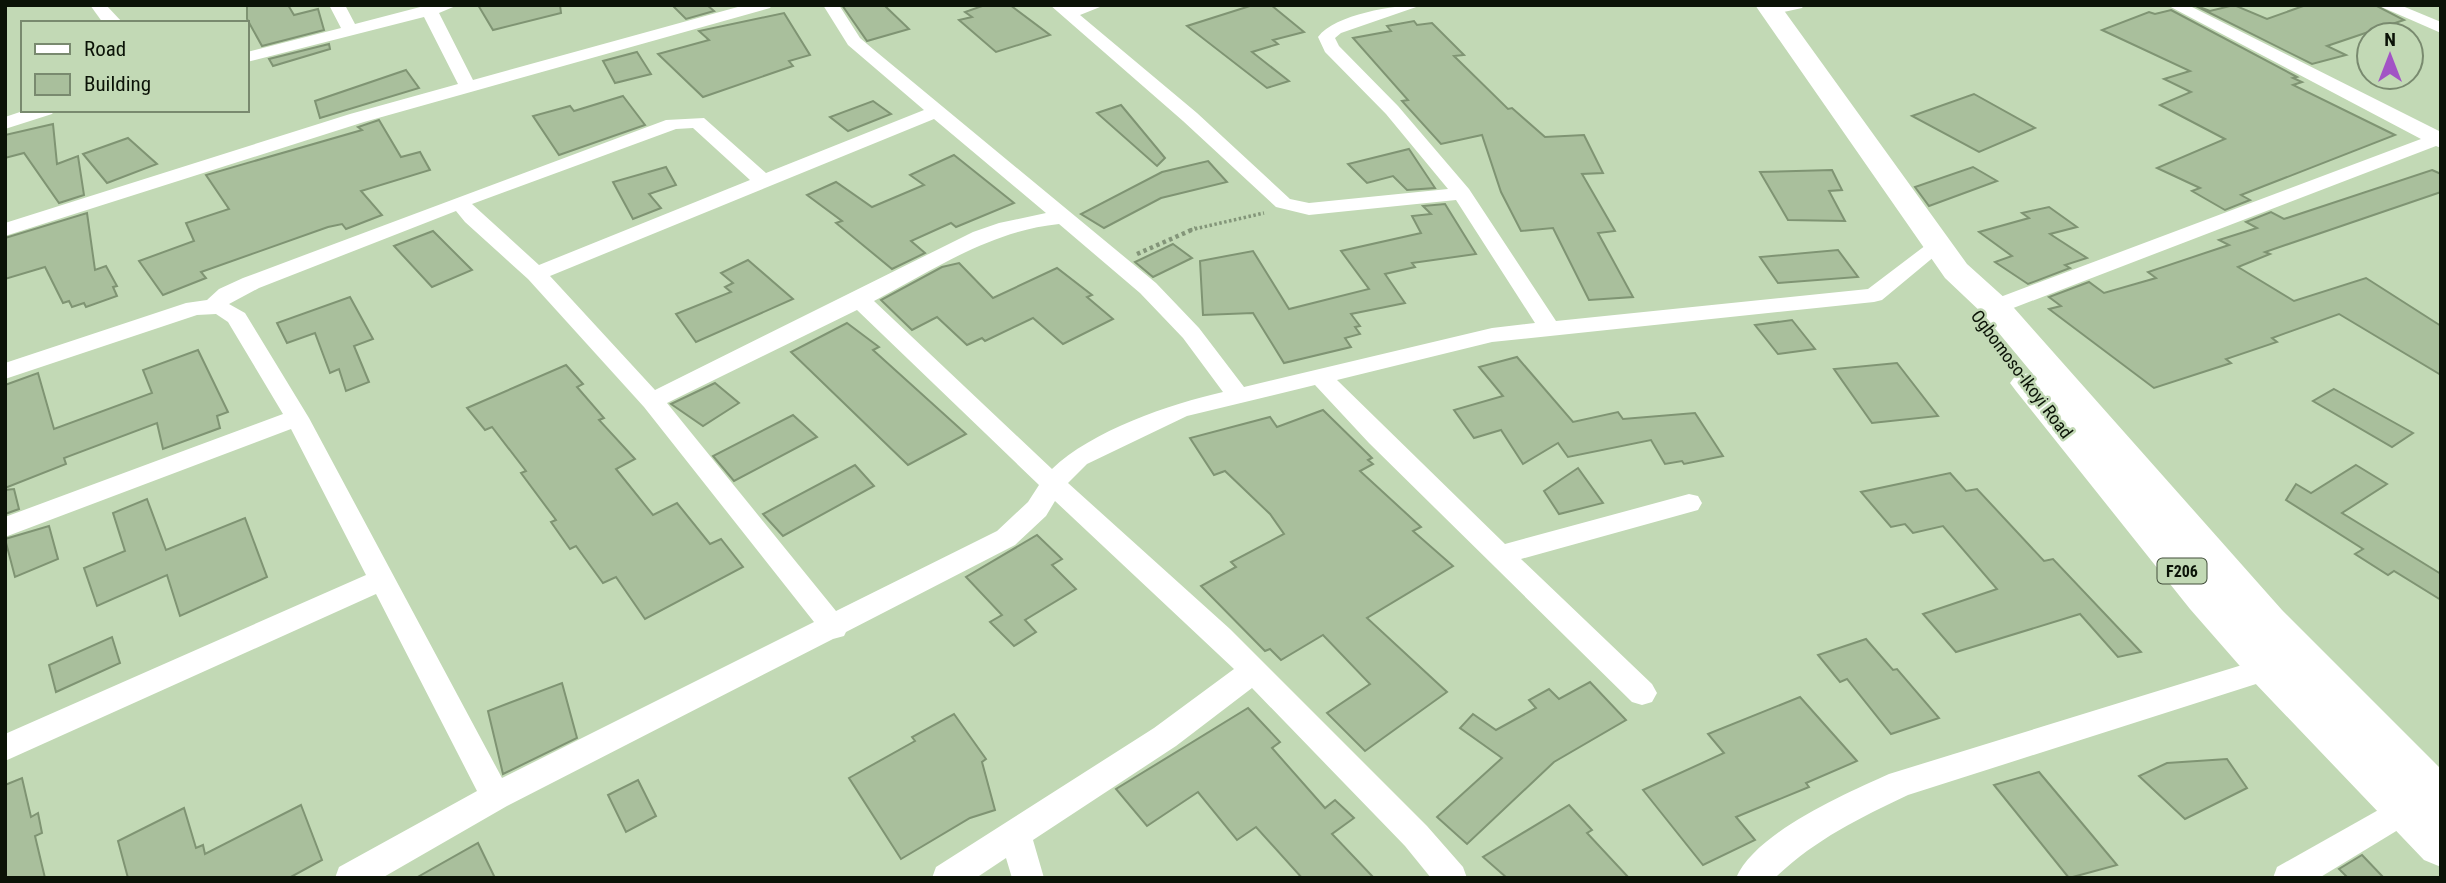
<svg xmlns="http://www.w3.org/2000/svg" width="2446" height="883" font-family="'Roboto Condensed',sans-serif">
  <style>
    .building { fill: #a9bf9c; stroke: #7f9473; stroke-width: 2 }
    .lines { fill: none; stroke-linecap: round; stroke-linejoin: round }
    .path-far1 { stroke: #839579; stroke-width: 3.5; stroke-dasharray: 2.5 2.5; stroke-linecap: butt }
    .path { stroke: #839579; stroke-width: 4.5; stroke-dasharray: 3.5 3.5; stroke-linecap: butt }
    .minor { fill: #fff; fill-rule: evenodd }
    .primary { fill: #fff; fill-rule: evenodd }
    .labels { text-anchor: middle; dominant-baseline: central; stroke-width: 5; stroke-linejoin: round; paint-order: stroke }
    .shield { fill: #c2d9b5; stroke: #424e3b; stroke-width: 2 }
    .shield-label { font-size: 16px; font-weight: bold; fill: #0b1307 }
    .street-label { font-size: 18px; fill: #0b1307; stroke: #c2d9b5 }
  </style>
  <rect width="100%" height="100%" fill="#c2d9b5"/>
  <g class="building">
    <path d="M247,5H288L294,15L318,9L324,30L262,46L247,19Z"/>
    <path d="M478,5H560L561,13L493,30Z"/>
    <path d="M672,5H707L714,11L686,19Z"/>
    <path d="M842,5H884L909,29L867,41Z"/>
    <path d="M985,5H1010L1050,35L996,52L959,20L972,17L965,12Z"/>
    <path d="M1253,5H1271L1304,32L1273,40L1278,44L1252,52L1289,81L1267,88L1187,26Z"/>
    <path d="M2194,5L2210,11L2234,5L2267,19L2306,5H2375L2404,20L2327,46L2346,55L2312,64Z"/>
    <path d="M2171,10L2297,77L2293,78L2302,82L2293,85L2395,135L2241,195L2250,200L2225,210L2192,191L2200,188L2157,168L2225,139L2160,105L2191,92L2164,79L2190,71L2102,30L2149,12L2155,14Z"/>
    <path d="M784,13L810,55L789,61L793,66L703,97L658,54L709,40L699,31Z"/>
    <path d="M1414,21L1417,25L1432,23L1464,55L1454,56L1508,109L1512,108L1545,137L1584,135L1603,173L1582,174L1615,231L1598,233L1633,297L1589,300L1553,228L1521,231L1501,192L1482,135L1441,144L1402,101L1408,100L1353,38L1391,31L1387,26Z"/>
    <path d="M329,44L330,49L273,66L269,59Z"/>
    <path d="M637,52L651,74L615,83L603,61Z"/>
    <path d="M406,70L419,88L320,118L315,101Z"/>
    <path d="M1974,94L2035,128L1979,152L1912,116Z"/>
    <path d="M623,96L645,125L559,155L533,116L570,106L574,111Z"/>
    <path d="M873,101L891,114L848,131L830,117Z"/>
    <path d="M1121,105L1165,158L1157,166L1097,113Z"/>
    <path d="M379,120L401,157L420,152L430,170L361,191L382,215L346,229L342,224L328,227L201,272L206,278L163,295L139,261L194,241L186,223L229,209L206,175L362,130L358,127Z"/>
    <path d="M53,124L57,164L78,156L84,195L59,203L24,153L5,158V135Z"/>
    <path d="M128,138L157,164L107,183L83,154Z"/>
    <path d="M1409,149L1435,188L1407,190L1393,176L1367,183L1348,164Z"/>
    <path d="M954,155L1014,203L956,227L951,223L911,241L925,253L892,269L836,223L842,221L807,195L836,182L872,207L924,185L910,175Z"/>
    <path d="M1208,161L1227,182L1161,198L1104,228L1081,214L1162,172Z"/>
    <path d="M666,167L676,185L649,194L661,208L633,219L613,182Z"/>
    <path d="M1973,167L1997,181L1929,206L1915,187Z"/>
    <path d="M1832,170L1842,190L1829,191L1845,221L1788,220L1760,172Z"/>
    <path d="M2432,170L2441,174V192L2265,252L2270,254L2238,267L2294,301L2366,278L2441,326V375L2339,314L2272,338L2277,342L2226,359L2231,363L2154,388L2049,309L2061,306L2049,297L2089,282L2104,293L2156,278L2148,272L2229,245L2219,240L2257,228L2246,222L2271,212L2284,219Z"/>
    <path d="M1445,204L1476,254L1412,263L1415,267L1385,274L1405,303L1351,314L1360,326L1355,327L1360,334L1345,338L1351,347L1284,363L1253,313L1203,315L1200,261L1253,251L1289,309L1369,289L1341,251L1421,233L1412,216L1431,214L1423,206Z"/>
    <path d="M2049,207L2077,227L2050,234L2087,258L2065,265L2070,268L2028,284L1995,262L2012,256L1979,232L2029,218L2022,213Z"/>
    <path d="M87,213L95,270L106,266L117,286L113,287L117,296L86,307L84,303L72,307L69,301L63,303L45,267L5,279V238Z"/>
    <path d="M433,231L472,270L432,287L394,246Z"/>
    <path d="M1173,244L1192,258L1153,277L1135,262Z"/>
    <path d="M1838,250L1858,277L1778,283L1760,257Z"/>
    <path d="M748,260L793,299L696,342L676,314L731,292L725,287L733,283L721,273Z"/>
    <path d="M959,263L993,298L1057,268L1092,295L1087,297L1113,319L1063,344L1033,318L985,341L982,338L967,345L937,317L912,330L881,300L942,267Z"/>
    <path d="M350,297L373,339L354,346L369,382L346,391L339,369L330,373L315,333L287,343L277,323Z"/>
    <path d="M1792,320L1815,349L1778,354L1755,325Z"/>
    <path d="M847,323L879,347L873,350L966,434L908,465L791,352Z"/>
    <path d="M198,350L228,412L217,416L220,428L163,449L157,423L64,458L66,464L5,488V385L38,373L54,429L152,393L143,370Z"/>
    <path d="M1517,357L1573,422L1618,412L1623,419L1695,413L1723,456L1684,464L1682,461L1665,464L1651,440L1568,457L1558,443L1523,464L1501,430L1474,438L1454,410L1503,396L1479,367Z"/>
    <path d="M1897,363L1938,416L1872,423L1834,369Z"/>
    <path d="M566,365L583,384L577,387L604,418L599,420L635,459L616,469L653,515L677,503L710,544L721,539L743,567L645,619L616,577L603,583L576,546L570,549L551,522L556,520L521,473L526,471L492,427L485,430L467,408Z"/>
    <path d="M715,383L739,403L703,426L671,404Z"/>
    <path d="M2334,389L2413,433L2392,447L2313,401Z"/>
    <path d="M1323,410L1372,458L1368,460L1373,464L1360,471L1421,527L1413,531L1453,566L1367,618L1447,692L1365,751L1327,713L1370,684L1323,635L1281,660L1270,649L1265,651L1201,586L1236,567L1231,562L1284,534L1270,514L1225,471L1214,475L1190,438L1270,417L1277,427Z"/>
    <path d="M793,415L817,437L734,481L713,456Z"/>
    <path d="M855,465L874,486L783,536L763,514Z"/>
    <path d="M2356,465L2387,484L2342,513L2441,574V600L2394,571L2388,575L2355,554L2363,549L2286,500L2296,484L2311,493Z"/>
    <path d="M1578,468L1603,503L1559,514L1544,491Z"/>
    <path d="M1950,473L1966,491L1977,489L2044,561L2053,559L2141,652L2118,657L2080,614L1956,652L1923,614L1997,589L1943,526L1913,533L1905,524L1891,527L1861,492Z"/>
    <path d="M14,489L19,509L5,514V490Z"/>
    <path d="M147,499L166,550L245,518L267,577L180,616L167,575L97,606L84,568L125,551L113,513Z"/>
    <path d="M49,526L58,559L15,577L5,539Z"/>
    <path d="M1037,535L1062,559L1052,565L1076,589L1025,620L1036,632L1014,646L990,622L1002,615L966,577Z"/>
    <path d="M112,637L120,663L56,692L49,665Z"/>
    <path d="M1866,639L1893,670L1897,669L1939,718L1891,734L1847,679L1840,682L1818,655Z"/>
    <path d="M1590,682L1626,720L1554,762L1467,844L1437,817L1502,758L1460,728L1473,714L1496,730L1536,708L1529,700L1549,689L1559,699Z"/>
    <path d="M562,683L577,738L503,774L488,711Z"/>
    <path d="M1800,697L1857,761L1806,783L1809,787L1736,817L1755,840L1703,865L1643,790L1724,753L1708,734Z"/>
    <path d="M1248,708L1280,742L1272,748L1325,808L1335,800L1354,818L1332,834L1374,878H1302L1256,827L1237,840L1198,792L1147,826L1116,789Z"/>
    <path d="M954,714L986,759L982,762L995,810L970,818L901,859L849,778L915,741L912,737Z"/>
    <path d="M2227,759L2247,788L2185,819L2139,776L2167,763Z"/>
    <path d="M2039,772L2117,865L2069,878L1994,785Z"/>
    <path d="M22,778L31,817L38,813L42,833L35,836L45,878H5V785Z"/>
    <path d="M638,780L656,816L626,832L608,795Z"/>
    <path d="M301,805L322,860L289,878H128L118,841L184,808L196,848L203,845L205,854Z"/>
    <path d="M1569,805L1592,830L1587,833L1629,878H1507L1483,857Z"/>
    <path d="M478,843L495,878H416Z"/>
    <path d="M2362,855L2384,878H2348L2339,869Z"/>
  </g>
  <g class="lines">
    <path class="path-far1" d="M1190,230L1264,213"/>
    <path class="path" d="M1137,254L1196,228"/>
    <g class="minor">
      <path d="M90,5H106L123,23H103Z"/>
      <path d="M329,5H345L355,24L428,5H458L439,13L473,80L745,5H772L770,8L364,122L5,236V223L350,114L458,84L424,17L247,62V52L341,28Z"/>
      <path d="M823,5H839L860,38L873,49L1156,283L1199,328L1244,387L1492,328L1535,323L1456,200L1309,215L1276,207L1183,121L1050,5H1105L1080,15L1197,113L1290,199L1309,203L1448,189L1386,114L1325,52L1318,37C1335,14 1395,5 1422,5L1341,33L1335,38L1339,46L1398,106L1469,189L1556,321L1868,289L1930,242H1944L1947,246L1882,300L1874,302L1492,342L1337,380L1505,544L1689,494L1698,496L1702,503L1698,510L1521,559L1652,684L1657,693L1652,702L1642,705L1632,702L1369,443L1315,385L1187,416L1087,464L1068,483L1230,629L1427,826L1463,867L1467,878H1431L1405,846L1252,688L1176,746L1033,840L1044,878H1012L1006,858L976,878H932L936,867L1154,728L1234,669L1055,501L1046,516L1015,545L846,632L844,636L833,639L507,806L382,878H335L339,867L477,791L376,594L5,761V734L366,575L291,429L5,537V517L283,414L228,322L216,314L197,315L5,379V363L186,303L207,300L219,289L243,278L666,120L704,118L766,173L924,110L848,45ZM934,119L1046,213L999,223L973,232L655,390L550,276ZM693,128L750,180L539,265L472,204L676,129ZM456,211L465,222L528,279L644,407L814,622L502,778L309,418L245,313L229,304L259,288ZM1059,224L1140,293L1183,338L1223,392C1170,404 1091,431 1052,469L874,301C935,269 990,231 1059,224ZM857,310L1039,485L1028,502L997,531L836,611L667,403Z"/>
      <path d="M1769,5H1804L1802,8L1770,15L1762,10Z"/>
      <path d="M2167,5H2188L2441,132V148L2436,146L2003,312H1987L1984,307L1987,302L2421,139Z"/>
      <path d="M2377,5H2400L2441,22V33Z"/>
      <path d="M26,110H55L52,114L5,129V117Z"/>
      <path d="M2268,657L2278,661L2282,669L2278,677L1908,795C1859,818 1813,841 1775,878H1736C1756,832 1845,794 1889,774Z"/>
      <path d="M2405,795L2416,799L2421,809L2416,819L2319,878H2273L2277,867Z"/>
    </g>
    <path class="primary" d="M1755,5H1780L1967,264L2007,300L2282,610L2441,769V867L2424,860L2253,681L2190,609L2016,391L2010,383L2016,375L2032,373L1983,314L1945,278Z"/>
  </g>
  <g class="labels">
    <rect class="shield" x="2157.5" y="558.5" width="49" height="25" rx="5"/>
    <g class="shield-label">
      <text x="2182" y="571">F206</text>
    </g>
    <g class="street-label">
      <text transform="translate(2022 374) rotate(53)">Ogbomoso-Ikoyi Road</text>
    </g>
  </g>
  <rect width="2446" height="883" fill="none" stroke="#0b1307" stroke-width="14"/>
  <rect x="21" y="21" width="228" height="91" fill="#c2d9b5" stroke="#798a6f" stroke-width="2"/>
  <rect x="35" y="44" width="35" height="10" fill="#ffffff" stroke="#798a6f" stroke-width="2"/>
  <text x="84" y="56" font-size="21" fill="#0b1307">Road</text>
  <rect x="35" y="74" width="35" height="21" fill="#a9bf9c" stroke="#798a6f" stroke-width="2"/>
  <text x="84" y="91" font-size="21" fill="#0b1307">Building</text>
  <g transform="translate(2390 56)"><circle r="33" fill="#c2d9b5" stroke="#798a6f" stroke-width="2"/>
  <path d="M0-5L12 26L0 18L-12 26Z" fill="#a254c5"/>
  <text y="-10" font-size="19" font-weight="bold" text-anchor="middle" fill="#0b1307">N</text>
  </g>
</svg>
